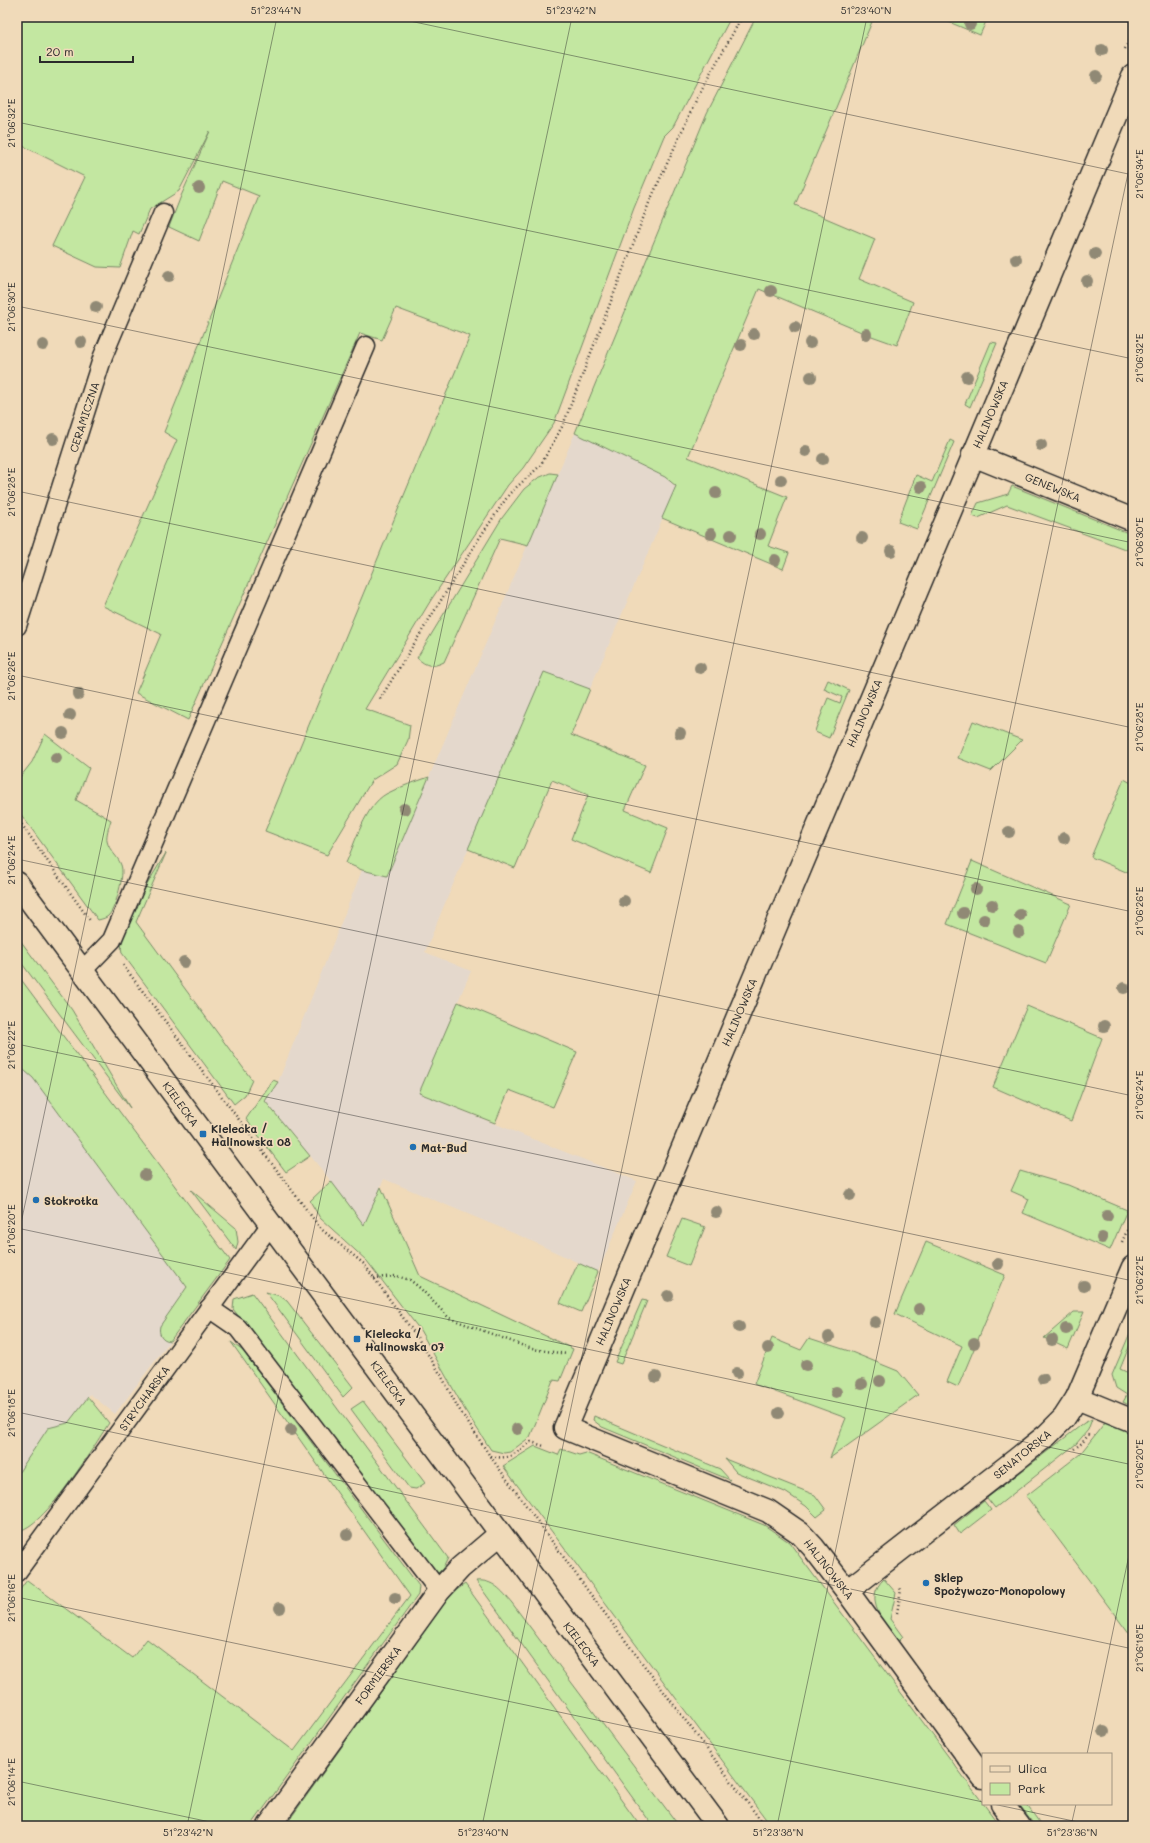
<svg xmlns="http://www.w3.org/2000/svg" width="1150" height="1843" font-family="Mali,sans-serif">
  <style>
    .built { fill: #e4d8cc }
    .green { fill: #c3e7a1; stroke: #778966 }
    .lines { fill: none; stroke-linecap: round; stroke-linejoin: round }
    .service-casing { stroke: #2b2b2b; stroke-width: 21 }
    .minor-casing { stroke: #2b2b2b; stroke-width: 25 }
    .secondary-casing { stroke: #2b2b2b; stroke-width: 25 }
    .path { stroke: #2b2b2b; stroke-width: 2.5; stroke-dasharray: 1 3; stroke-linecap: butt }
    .service { stroke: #f0dab9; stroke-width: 18 }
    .minor { stroke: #f0dab9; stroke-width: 22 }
    .secondary { stroke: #f0dab9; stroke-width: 22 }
    .tree { fill: #908975 }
    .ticks { fill: none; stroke: #2b2b2b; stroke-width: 1; stroke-opacity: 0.45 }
    .poi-dot { fill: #1f6fb2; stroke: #f0dab9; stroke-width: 1.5 }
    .labels { text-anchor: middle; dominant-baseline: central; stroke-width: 3.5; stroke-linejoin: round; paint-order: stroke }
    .street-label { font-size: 11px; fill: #2b2b2b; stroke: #f0dab9 }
    .poi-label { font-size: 11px; font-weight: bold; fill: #2b2b2b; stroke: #f0dab9; text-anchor: start }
    .neatline { fill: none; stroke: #2b2b2b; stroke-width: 1.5 }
    .ticks-label { font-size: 10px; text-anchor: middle; fill: #2b2b2b }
  </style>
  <rect width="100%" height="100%" fill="#f0dab9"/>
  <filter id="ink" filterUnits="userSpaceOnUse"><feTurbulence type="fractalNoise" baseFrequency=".025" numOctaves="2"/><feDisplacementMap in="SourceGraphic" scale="8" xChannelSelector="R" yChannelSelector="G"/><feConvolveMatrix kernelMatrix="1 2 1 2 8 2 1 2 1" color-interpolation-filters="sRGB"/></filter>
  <g filter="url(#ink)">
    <g class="built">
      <path d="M575,433L666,477L676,487L590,689L544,672L443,908L425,952L471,971L419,1093L637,1181L598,1272L525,1238L384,1179L364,1225L331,1181L265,1101L278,1082L362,870L387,876Z"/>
      <path d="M17,1056L187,1287L160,1326L166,1340L170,1341L115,1414L90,1394L68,1423L48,1428L17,1475Z"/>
    </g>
    <g class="green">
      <path d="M17,17H731L673,127L664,136L634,208L554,423L523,468L508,485L431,600L365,709L410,725L408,740L397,764L372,780L327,855L265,831L470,336L396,308L382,340L360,333L188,720L136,693L161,634L103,606L177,440L164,432L259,196L222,181L199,241L169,227L181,196L210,131L179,191L150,209L139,234L133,231L120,268L97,267L52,246L85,177L17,143Z"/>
      <path d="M756,17H874L795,205L875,239L859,279L913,302L897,345L866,334L759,289L688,457L787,497L768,546L789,553L783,569L662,518L676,486L665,477L575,433L707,113Z"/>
      <path d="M937,17H988L980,35Z"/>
      <path d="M991,342L997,343L970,407L965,404Z"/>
      <path d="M950,440L954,442L917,529L898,522L916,475L932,482Z"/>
      <path d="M550,473L558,474L528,545L500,538L444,662C432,668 426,666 417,658L502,518L524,489L538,478Z"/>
      <path d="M1012,486L1133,535V552L1007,505L978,518L972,516L978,503L1008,494Z"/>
      <path d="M544,672L590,689L571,735L645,765L625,810L668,828L651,873L571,839L588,795L552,780L515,868L468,849Z"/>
      <path d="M828,680L849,690L829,738L815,732L816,728L828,698L840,703L842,697L824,689Z"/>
      <path d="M973,721L1022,740L991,771L958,758Z"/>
      <path d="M45,734L89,768L76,800L111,820C109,827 106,834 107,841C109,851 118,856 121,865C125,874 116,907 109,915C107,918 102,919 98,920L17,809V781L32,762Z"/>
      <path d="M429,777L387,876L362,870L346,863C355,843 365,806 386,794C399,787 415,782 429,777Z"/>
      <path d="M1124,779L1133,784V875L1091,857Z"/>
      <path d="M166,853L136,922L252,1080L245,1095L234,1104L122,953C116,932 154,873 166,853Z"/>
      <path d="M972,861L1071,904L1046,963L947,924Z"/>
      <path d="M17,936L72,1010L130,1108L17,957Z"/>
      <path d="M17,974L230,1260L170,1341C162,1340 158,1334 160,1326L187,1287L33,1078L17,1064Z"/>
      <path d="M458,1002L577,1052L553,1107L509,1090L495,1123L419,1093Z"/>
      <path d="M1027,1006L1102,1038L1071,1121L993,1087Z"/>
      <path d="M273,1080L278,1082L265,1101L310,1156L286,1172L246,1119Z"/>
      <path d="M1020,1171L1068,1185L1127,1210L1110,1250L1023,1213L1029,1199L1011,1191Z"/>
      <path d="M331,1181L364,1225L381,1187L420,1276L573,1349L560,1381L553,1380L530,1437L510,1452L504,1453L491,1450L465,1410L420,1330L367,1261L320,1218L310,1201Z"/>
      <path d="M191,1190L236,1228L238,1242L236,1250Z"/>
      <path d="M682,1219L705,1227L689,1266L666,1257Z"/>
      <path d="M926,1242L1005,1275L958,1387L947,1382L962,1346L895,1314Z"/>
      <path d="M578,1263L598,1272L581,1312L560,1303Z"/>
      <path d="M266,1292L280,1296L287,1301L353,1387L343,1397Z"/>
      <path d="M252,1293L448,1558L443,1568L436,1575L233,1309L234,1299Z"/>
      <path d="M642,1300L647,1301L621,1364L615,1362Z"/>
      <path d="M1074,1312H1084L1068,1349L1044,1338Z"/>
      <path d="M1130,1333L1133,1334V1337L1120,1369L1133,1375V1407L1123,1402L1127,1395L1116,1388L1112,1375Z"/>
      <path d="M772,1338L801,1350L809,1338L849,1351L898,1371L918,1395L830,1458L846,1418L754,1384Z"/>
      <path d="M231,1342L243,1351L419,1586L418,1595L251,1826H17V1594L27,1580L132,1658L147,1639L294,1751L410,1596Z"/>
      <path d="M88,1397L109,1423C94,1446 44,1529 17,1531V1475L48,1428L68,1423Z"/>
      <path d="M363,1401L425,1483L416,1489L409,1488L351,1409Z"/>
      <path d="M594,1416L720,1469L730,1480L602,1427L593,1420Z"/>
      <path d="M1092,1419L1088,1430L1076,1444L995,1508L987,1498L1084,1423Z"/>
      <path d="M1107,1420L1133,1433V1639L1026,1496L1080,1454Z"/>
      <path d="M535,1446L558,1455L561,1449L579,1455L586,1453L591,1455L764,1525L789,1542L1000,1826H771L503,1466Z"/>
      <path d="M725,1459L815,1495L826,1510L817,1517L806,1506L785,1492L736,1472Z"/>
      <path d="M984,1501L991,1510L960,1534L954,1525Z"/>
      <path d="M884,1579L896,1593L890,1619L903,1637L898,1642C885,1624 862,1599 884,1579Z"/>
      <path d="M476,1581C493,1579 502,1591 512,1603L679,1826H653Z"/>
      <path d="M465,1584L640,1826H285L451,1594Z"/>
      <path d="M1018,1804H1026L1042,1826H1035Z"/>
    </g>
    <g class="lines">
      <g class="service-casing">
        <g id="service">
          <path d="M17,626L103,356L163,213"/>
          <path d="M82,971L112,940L366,346"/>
          <path d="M209,1308L238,1328L439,1591"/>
          <path d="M17,1572L271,1224"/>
        </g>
      </g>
      <g class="minor-casing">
        <g id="minor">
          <path d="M973,455L1133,520"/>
          <path d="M1077,1398L1133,1421"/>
          <path d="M847,1591L1017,1459L1047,1435L1064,1418L1077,1398L1133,1267"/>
          <path d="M983,1777L847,1591L813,1547L800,1533L768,1511L565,1428L1133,76"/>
          <path d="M1002,1804L1019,1826"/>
          <path d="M269,1826L439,1591L460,1568L500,1534"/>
        </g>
      </g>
      <g class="secondary-casing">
        <path id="secondary" d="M17,883L718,1826"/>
      </g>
      <g class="path">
        <path d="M1125,49L1133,31"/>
        <path d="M380,699L480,537L510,493L540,466L563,425L649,203L699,94L742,17"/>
        <path d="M17,818L91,922"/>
        <path d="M123,965L321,1229L364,1264L374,1278L415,1334L441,1375L457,1406L490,1456L591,1595L765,1826"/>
        <path d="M1122,1242L1133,1217"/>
        <path d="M374,1278L396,1276L410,1280L420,1288L449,1318L532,1349L567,1354"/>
        <path d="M1074,1449L1082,1443L1090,1433"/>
        <path d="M491,1456C510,1461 516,1452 531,1442L544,1446"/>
        <path d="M897,1613L901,1590L899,1586"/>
      </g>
      <use href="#service" class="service"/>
      <use href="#minor" class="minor"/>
      <use href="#secondary" class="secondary"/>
    </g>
    <g class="tree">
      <circle cx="970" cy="24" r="6"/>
      <circle cx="1102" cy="50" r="6"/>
      <circle cx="1096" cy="76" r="6"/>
      <circle cx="199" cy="188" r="6"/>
      <circle cx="1095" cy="254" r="6"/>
      <circle cx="1016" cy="259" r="6"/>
      <circle cx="169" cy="276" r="6"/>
      <circle cx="1087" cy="281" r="6"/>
      <circle cx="771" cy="291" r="6"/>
      <circle cx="96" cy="307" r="6"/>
      <circle cx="795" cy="327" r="6"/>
      <circle cx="754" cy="334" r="6"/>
      <circle cx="866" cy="334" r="6"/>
      <circle cx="81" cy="342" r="6"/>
      <circle cx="810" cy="343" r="6"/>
      <circle cx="43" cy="345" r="6"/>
      <circle cx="741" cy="345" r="6"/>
      <circle cx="811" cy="377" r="6"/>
      <circle cx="967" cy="377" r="6"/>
      <circle cx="53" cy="439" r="6"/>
      <circle cx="1041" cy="445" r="6"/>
      <circle cx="806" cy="451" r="6"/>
      <circle cx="823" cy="459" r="6"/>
      <circle cx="781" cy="480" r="6"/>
      <circle cx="921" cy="487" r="6"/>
      <circle cx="716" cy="493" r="6"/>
      <circle cx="711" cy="534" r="6"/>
      <circle cx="760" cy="534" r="6"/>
      <circle cx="731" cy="535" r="6"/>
      <circle cx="862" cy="538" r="6"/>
      <circle cx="891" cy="551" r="6"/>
      <circle cx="775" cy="560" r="6"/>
      <circle cx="700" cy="668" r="6"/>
      <circle cx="78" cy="694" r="6"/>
      <circle cx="70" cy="715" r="6"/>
      <circle cx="63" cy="733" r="6"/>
      <circle cx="680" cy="733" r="6"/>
      <circle cx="56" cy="758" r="6"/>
      <circle cx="404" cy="809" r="6"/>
      <circle cx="1009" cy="832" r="6"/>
      <circle cx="1064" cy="838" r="6"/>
      <circle cx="976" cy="889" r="6"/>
      <circle cx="624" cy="901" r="6"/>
      <circle cx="992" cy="905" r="6"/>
      <circle cx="963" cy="913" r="6"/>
      <circle cx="1020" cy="915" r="6"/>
      <circle cx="984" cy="920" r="6"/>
      <circle cx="1019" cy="932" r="6"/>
      <circle cx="184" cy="962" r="6"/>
      <circle cx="1124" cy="988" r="6"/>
      <circle cx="1104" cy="1026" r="6"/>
      <circle cx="145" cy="1175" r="6"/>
      <circle cx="850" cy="1195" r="6"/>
      <circle cx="716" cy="1212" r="6"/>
      <circle cx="1107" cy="1216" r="6"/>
      <circle cx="1102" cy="1238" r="6"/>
      <circle cx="998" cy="1264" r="6"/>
      <circle cx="1084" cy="1286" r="6"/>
      <circle cx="668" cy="1296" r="6"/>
      <circle cx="919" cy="1309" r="6"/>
      <circle cx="875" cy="1322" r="6"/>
      <circle cx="739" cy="1327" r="6"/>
      <circle cx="1066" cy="1329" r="6"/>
      <circle cx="829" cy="1337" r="6"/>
      <circle cx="1052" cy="1340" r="6"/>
      <circle cx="974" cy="1343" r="6"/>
      <circle cx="768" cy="1348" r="6"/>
      <circle cx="806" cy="1365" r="6"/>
      <circle cx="737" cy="1373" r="6"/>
      <circle cx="656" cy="1377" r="6"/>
      <circle cx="1043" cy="1379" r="6"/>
      <circle cx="880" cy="1381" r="6"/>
      <circle cx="862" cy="1384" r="6"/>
      <circle cx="836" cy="1392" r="6"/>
      <circle cx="779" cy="1413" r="6"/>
      <circle cx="517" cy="1429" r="6"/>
      <circle cx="291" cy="1430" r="6"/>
      <circle cx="347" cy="1535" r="6"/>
      <circle cx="395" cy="1598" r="6"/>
      <circle cx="280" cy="1608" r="6"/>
      <circle cx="1104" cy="1731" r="6"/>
    </g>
  </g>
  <path class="ticks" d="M391,17L1133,175M17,122L1133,359M17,306L1133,543M17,491L1133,728M17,675L1133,912M17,859L1133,1096M17,1044L1133,1281M17,1228L1133,1465M17,1242L277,17M17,1412L1133,1649M17,1597L983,1802M1087,1754L1133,1536M17,1781L229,1826M993,1804L1097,1826M187,1826L572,17M482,1826L867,17M777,1826L1133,150M1071,1826L1076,1804"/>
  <g class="poi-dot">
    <rect x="199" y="1130" width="8" height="8" rx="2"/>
    <circle cx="413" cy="1147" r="4"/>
    <circle cx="36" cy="1200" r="4"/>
    <rect x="353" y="1335" width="8" height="8" rx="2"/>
    <circle cx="926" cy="1583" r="4"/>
  </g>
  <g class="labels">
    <g class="street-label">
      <text transform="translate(990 414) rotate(-67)">HALINOWSKA</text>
      <text transform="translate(84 417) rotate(-72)">CERAMICZNA</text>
      <text transform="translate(1053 487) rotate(22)">GENEWSKA</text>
      <text transform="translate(864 713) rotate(-67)">HALINOWSKA</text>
      <text transform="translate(739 1012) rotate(-67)">HALINOWSKA</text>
      <text transform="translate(181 1104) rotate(54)">KIELECKA</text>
      <text transform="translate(613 1311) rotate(-67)">HALINOWSKA</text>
      <text transform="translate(389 1383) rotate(54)">KIELECKA</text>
      <text transform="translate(144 1398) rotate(-54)">STRYCHARSKA</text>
      <text transform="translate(1022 1454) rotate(-39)">SENATORSKA</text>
      <text transform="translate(829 1569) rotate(52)">HALINOWSKA</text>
      <text transform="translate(582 1644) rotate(53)">KIELECKA</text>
      <text transform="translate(378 1675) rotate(-54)">FORMIERSKA</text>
    </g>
    <g class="poi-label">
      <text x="211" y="1128">Kielecka /<tspan x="211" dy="13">Halinowska 08</tspan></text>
      <text x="421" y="1147">Mat-Bud</text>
      <text x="44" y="1200">Stokrotka</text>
      <text x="365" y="1333">Kielecka /<tspan x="365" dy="13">Halinowska 07</tspan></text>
      <text x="934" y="1577">Sklep<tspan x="934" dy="13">Spożywczo-Monopolowy</tspan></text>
    </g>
  </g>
  <rect width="1150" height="1843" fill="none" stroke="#f0dab9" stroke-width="44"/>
  <rect x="982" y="1753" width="130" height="52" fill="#f0dab9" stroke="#a19480"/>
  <rect x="990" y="1766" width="20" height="6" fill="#f0dab9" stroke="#a19480"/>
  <text x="1018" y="1773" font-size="12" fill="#2b2b2b">Ulica</text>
  <rect x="990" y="1783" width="20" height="12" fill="#c3e7a1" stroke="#a19480"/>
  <text x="1018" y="1793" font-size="12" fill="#2b2b2b">Park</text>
  <path d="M40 56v6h93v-6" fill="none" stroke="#2b2b2b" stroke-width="2"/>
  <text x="46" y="56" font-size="12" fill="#2b2b2b" stroke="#f0dab9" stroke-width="3" paint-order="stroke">20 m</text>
  <rect x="22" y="22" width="1106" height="1799" class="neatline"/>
  <g class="ticks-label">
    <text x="276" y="14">51°23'44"N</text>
    <text x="571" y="14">51°23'42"N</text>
    <text x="866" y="14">51°23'40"N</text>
    <text transform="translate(11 123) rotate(-90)" y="4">21°06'32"E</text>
    <text transform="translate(1139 174) rotate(-90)" y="4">21°06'34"E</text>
    <text transform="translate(11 307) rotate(-90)" y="4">21°06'30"E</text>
    <text transform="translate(1139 358) rotate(-90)" y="4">21°06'32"E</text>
    <text transform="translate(11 492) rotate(-90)" y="4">21°06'28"E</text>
    <text transform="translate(1139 542) rotate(-90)" y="4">21°06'30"E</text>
    <text transform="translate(11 676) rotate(-90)" y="4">21°06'26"E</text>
    <text transform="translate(1139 727) rotate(-90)" y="4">21°06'28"E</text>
    <text transform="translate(11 860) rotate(-90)" y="4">21°06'24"E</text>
    <text transform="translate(1139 911) rotate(-90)" y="4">21°06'26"E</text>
    <text transform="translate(11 1045) rotate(-90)" y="4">21°06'22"E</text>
    <text transform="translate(1139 1095) rotate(-90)" y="4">21°06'24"E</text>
    <text transform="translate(11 1229) rotate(-90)" y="4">21°06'20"E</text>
    <text transform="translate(1139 1280) rotate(-90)" y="4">21°06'22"E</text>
    <text transform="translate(11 1413) rotate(-90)" y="4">21°06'18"E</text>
    <text transform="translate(1139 1464) rotate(-90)" y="4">21°06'20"E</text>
    <text transform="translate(11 1598) rotate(-90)" y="4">21°06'16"E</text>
    <text transform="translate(1139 1648) rotate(-90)" y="4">21°06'18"E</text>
    <text transform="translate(11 1782) rotate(-90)" y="4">21°06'14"E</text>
    <text x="188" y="1836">51°23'42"N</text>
    <text x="483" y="1836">51°23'40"N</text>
    <text x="778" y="1836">51°23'38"N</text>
    <text x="1072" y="1836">51°23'36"N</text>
  </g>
</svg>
